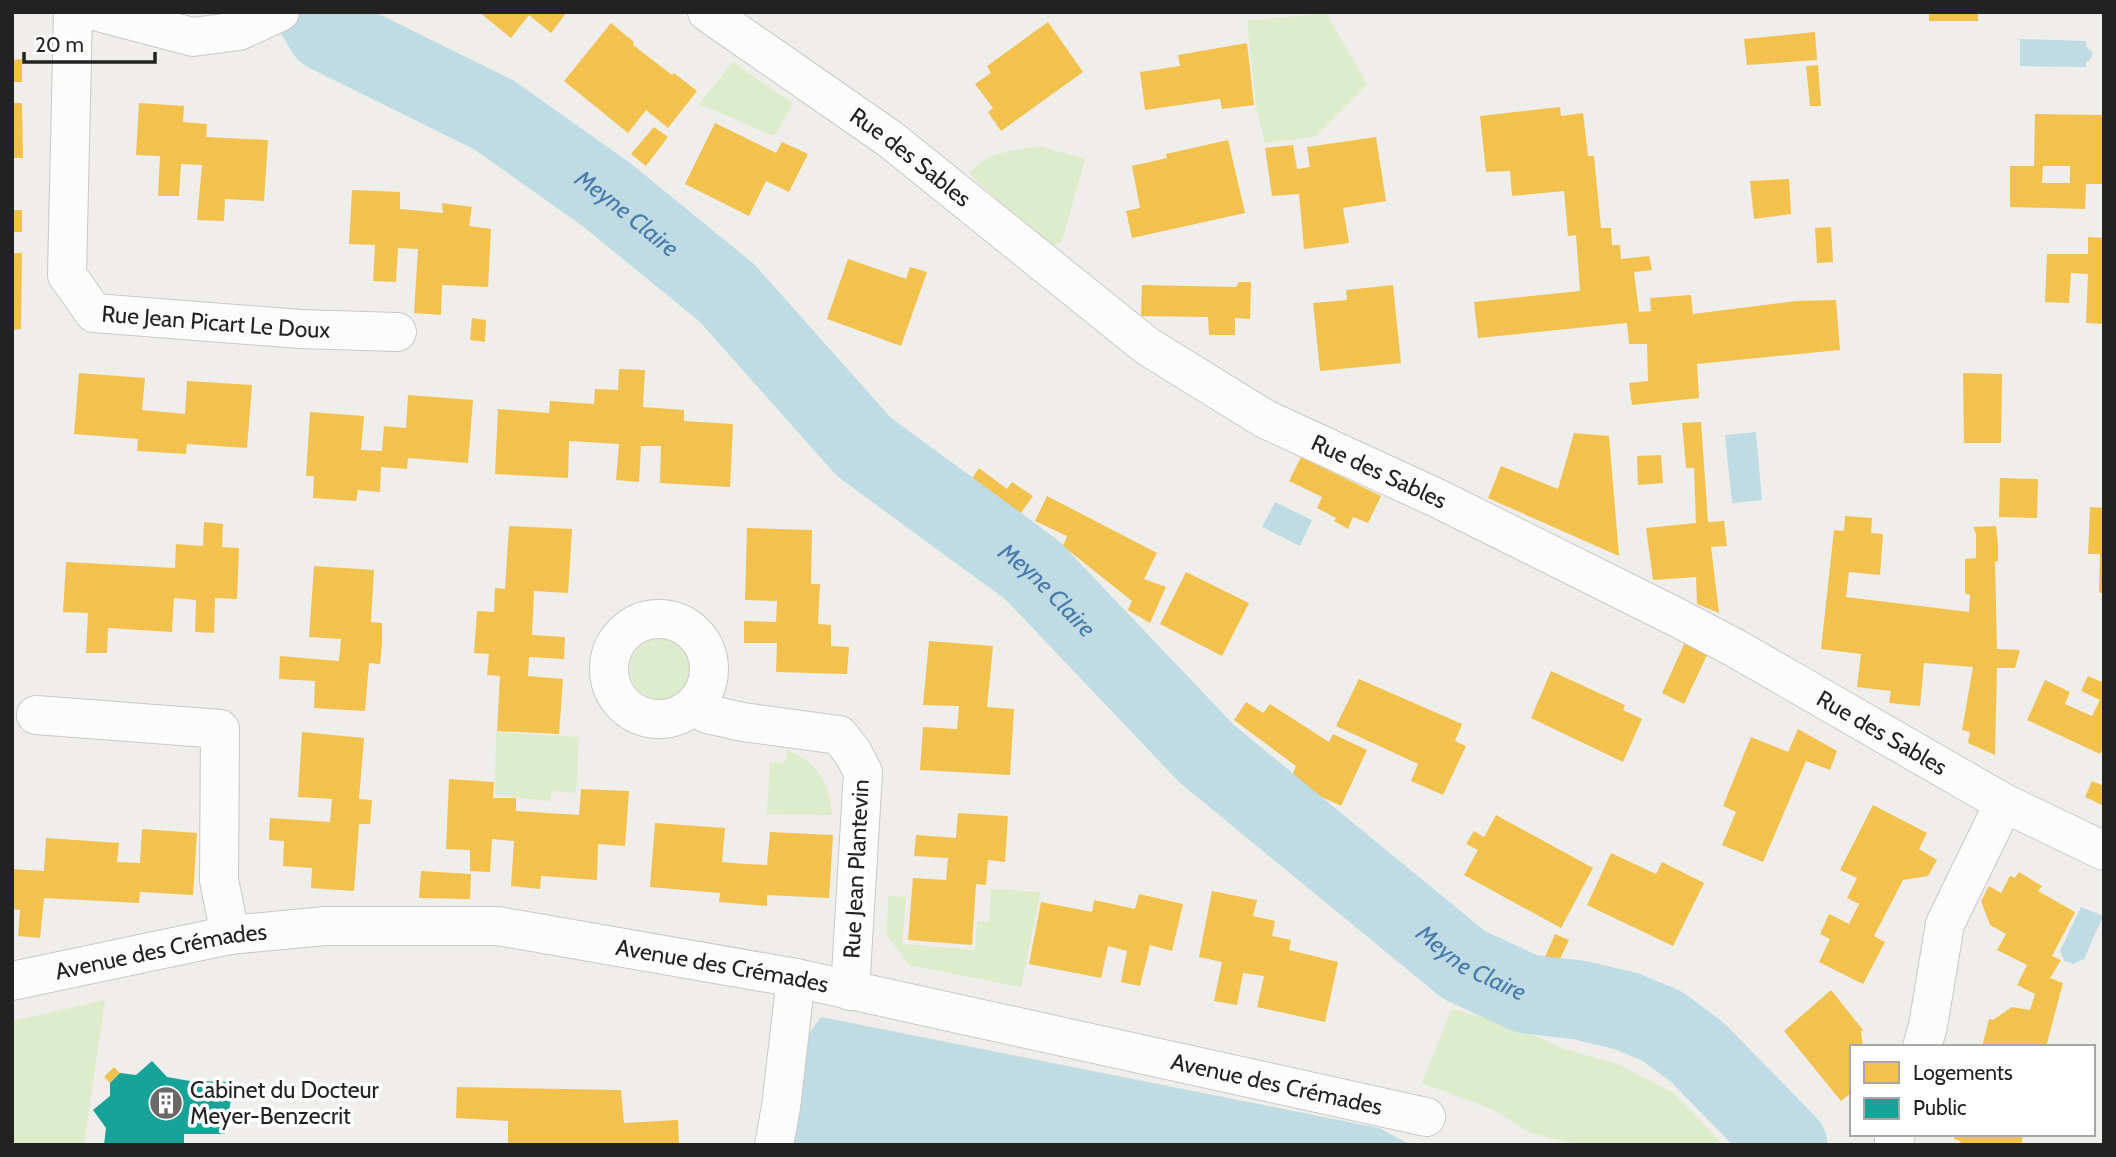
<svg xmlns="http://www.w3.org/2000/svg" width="2116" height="1157" font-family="Cabin,sans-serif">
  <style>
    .grass { fill: #ddeccb }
    .water { fill: #bfdbe3 }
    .homes { fill: #f2c14e; fill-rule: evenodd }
    .public { fill: #17a398 }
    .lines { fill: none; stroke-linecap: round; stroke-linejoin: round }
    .river { stroke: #bfdbe3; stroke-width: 79 }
    .street-casing { stroke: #c9c8c7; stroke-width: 40 }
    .street { stroke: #fdfcfc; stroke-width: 38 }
    .labels { text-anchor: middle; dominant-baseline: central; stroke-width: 7; stroke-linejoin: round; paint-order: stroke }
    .street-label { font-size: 23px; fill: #222; stroke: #fff }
    .poi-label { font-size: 23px; fill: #222; stroke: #fff; text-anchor: start }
    .water-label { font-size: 24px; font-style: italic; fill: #4a7aab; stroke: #fff }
  </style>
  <rect width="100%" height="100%" fill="#f0eeeb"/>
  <g class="grass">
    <path d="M1326,13L1367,84L1314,137L1265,143L1256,107L1247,21Z"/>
    <path d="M733,62L793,104L774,136L699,104Z"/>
    <path d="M1039,146L1085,159L1062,241L1050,247L969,174C985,152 1014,150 1039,146Z"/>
    <circle cx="660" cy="669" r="30"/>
    <path d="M496,732L579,737L576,793L552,791L550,801L495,795Z"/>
    <path d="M786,750C817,761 830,783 832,815L767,814L770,762L782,763L787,757Z"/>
    <path d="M991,889L1041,892L1021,987L909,965L887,935L888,896L906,897L902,944L975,950L977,921L989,922Z"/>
    <path d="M105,1000L84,1145H12V1021Z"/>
    <path d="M1452,1009L1507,1024L1565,1049L1620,1065L1674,1093L1723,1145H1580L1530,1133L1496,1111L1422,1083Z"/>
  </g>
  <g class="water">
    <path d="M2020,39L2086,41V46L2093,53L2090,60L2086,62V67L2020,66Z"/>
    <path d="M1756,432L1762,500L1732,503L1725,435Z"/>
    <path d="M1275,502L1312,520L1300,546L1262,527Z"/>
    <path d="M2081,907L2103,916L2084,959L2073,964L2064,961L2060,951Z"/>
    <path d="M821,1017L1379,1128L1411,1145H790L804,1041Z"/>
  </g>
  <g class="homes">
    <path d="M479,12H567L551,33L529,15L511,38Z"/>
    <rect x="1929" y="12" width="49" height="9"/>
    <path d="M1048,22L1083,72L1001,131L988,112L993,108L975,84L991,73L987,66Z"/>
    <path d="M611,23L634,42L633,45L672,75L674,73L697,91L668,128L646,110L628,133L564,81Z"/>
    <path d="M1815,32L1817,60L1747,65L1744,39Z"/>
    <path d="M1247,43L1254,105L1222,109L1220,99L1145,110L1140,72L1180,66L1178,55Z"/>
    <path d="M22,59V82H12V60Z"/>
    <path d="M1818,65L1821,106H1810L1806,66Z"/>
    <path d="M12,103H22L23,158H12Z"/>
    <path d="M139,103L184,106L183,122L207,124L206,137L268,140L264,201L225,199L224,221L197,220L202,165L181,164L179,196H158L160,156L136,155Z"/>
    <path d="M1560,107L1561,116L1583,113L1588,156H1594L1601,228H1611L1612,245H1620L1621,259L1649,256L1652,270L1634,272L1639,312L1651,311L1650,298L1691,295L1693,314L1795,301L1836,300L1840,350L1697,364L1699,398L1632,405L1629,383L1648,381L1647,344H1629L1627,323L1478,338L1474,302L1580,291L1576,235L1568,236L1564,191L1512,196L1510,171L1486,172L1480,116Z"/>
    <path d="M2035,114L2104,115V184H2086L2085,209L2010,207V166H2034ZM2043,166H2070V183H2042Z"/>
    <path d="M715,123L776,153L782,142L808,154L789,192L766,181L749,216L685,184Z"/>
    <path d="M654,127L668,137L646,166L631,154Z"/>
    <path d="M1376,137L1386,201L1343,208L1349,243L1304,249L1299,194L1272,196L1265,148L1293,145L1297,169L1310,167L1307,147Z"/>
    <path d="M1228,140L1245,213L1132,238L1126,211L1140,208L1132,166L1167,158L1166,154Z"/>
    <path d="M1789,179L1791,214L1754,219L1750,181Z"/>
    <path d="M352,190L400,192V209L443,213L442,203L472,207L469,226L491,229L488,287L442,285L441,315L414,313L418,249L398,248L396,282L373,281L375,245L349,244Z"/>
    <rect x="12" y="210" width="10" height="22"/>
    <path d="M1831,227L1833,262L1817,263L1815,228Z"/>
    <path d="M2088,237L2104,238V324L2086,323L2088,274L2071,273L2069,303L2045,302L2047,254H2088Z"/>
    <path d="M12,253H22L21,329L12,330Z"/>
    <path d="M848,259L906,279L910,267L927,272L901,346L827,319Z"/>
    <path d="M1239,282H1251L1250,319L1235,318V335H1209L1208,317L1141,316L1142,285L1236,287Z"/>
    <path d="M1393,285L1401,363L1320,371L1313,303L1347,300L1346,290Z"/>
    <path d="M472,318L486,320L485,342L470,340Z"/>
    <path d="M619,369L645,370L643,407L684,410V421L733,424L730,487L660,483L661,446H641L639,482L616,480L619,444L569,441L568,478L495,474L498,409L549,413L550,401L594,404L595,389L618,390Z"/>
    <path d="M79,373L145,378L142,410L185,414L187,381L252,385L247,448L187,444L186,454L137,451L138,439L74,434Z"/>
    <path d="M1963,373L2002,374L2001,443H1964Z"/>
    <path d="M408,395L473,400L468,463L408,458L407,469L381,467L380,492L358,490L356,501L313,498L314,476H306L310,412L364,416L361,450L382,451L384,426L406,428Z"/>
    <path d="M1701,422L1708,522L1724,521L1727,546L1711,547L1719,613L1697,604L1696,577L1653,580L1646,528L1696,523L1694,468H1686L1682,423Z"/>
    <path d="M1574,433L1609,436L1619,556L1488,498L1501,466L1558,489Z"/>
    <path d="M1661,455L1663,483L1638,485L1637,456Z"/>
    <path d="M1301,457L1381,496L1368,523L1353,517L1348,529L1334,521L1336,518L1317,508L1322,497L1289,481Z"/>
    <path d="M979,468L1007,489L1012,482L1033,496L1020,514L971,480Z"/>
    <path d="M2000,478L2038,479L2037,518L1999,517Z"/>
    <path d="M1047,496L1157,553L1144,579L1166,587L1150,623L1128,610L1132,601L1063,546L1067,536L1035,521Z"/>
    <path d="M2090,507L2104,508V594L2099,592L2100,554H2088Z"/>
    <path d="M1845,516L1872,518L1871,533L1883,534L1880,575L1849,572L1846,597L1969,612L1970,595L1965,593V559L1976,558V534L1973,527L1996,526L1998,544V561L1995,562L1997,649L2020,650L2015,668H1997L1995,755L1968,743L1970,732L1962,730L1973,667L1924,663L1920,706L1889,703L1891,691L1857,687L1861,654L1821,649L1834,530L1844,531Z"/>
    <path d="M204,522L223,524L222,547L239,548L237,599L215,598L214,633L195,632L196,600L174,598L172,632L108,628L107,653H86L88,613L63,612L66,562L175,568L176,544L203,546Z"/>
    <path d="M509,526L572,529L568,593L534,591L533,615L532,635L565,637L564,659L529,657L528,676L563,679L559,734L497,731L500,676L487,675L489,654L474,653L477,611L494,612L495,588L505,589Z"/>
    <path d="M747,528L812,530L811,584H820L818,624L831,625V646L849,647L847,674L776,672L777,643H744V621L776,622L777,601L745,600Z"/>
    <path d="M314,566L374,570L371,622L382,623V643L380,664L369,663L365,711L314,708L315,681L279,679L280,656L339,661L341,639L309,637Z"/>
    <path d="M1186,572L1249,603L1222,656L1160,624Z"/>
    <path d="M929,641L993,646L987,707L1014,709L1010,775L920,770L923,727L957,729L959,706L923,705Z"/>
    <path d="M1685,642L1708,653L1684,704L1662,693Z"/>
    <path d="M1551,671L1625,705L1623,710L1642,719L1623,762L1531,718Z"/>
    <path d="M2088,676L2104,683V746L2100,754L2027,720L2045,680L2070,692L2065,704L2092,716L2100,700L2081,691Z"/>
    <path d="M1359,679L1462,724L1455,741L1466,746L1443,795L1411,781L1418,764L1336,726Z"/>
    <path d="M1246,702L1263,713L1270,704L1329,742L1333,734L1367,750L1341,806L1307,790L1291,778L1296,766L1234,720Z"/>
    <path d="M1798,729L1837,751L1830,770L1806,761L1763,862L1722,845L1736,812L1723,806L1751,737L1788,752Z"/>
    <path d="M302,732L364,738L359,799L372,800L370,824H359L354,891L311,888L312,868L283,866L284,841L269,840L270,818L330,822L332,799L298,797Z"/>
    <path d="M449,779L494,782L493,798H516V811L579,815L581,789L629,791L625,846L598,844L597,880L541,876L540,889L511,886L514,841L492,839L490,872L470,871V850L446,849Z"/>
    <path d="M2092,781L2104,786V806L2085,797Z"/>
    <path d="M1873,805L1927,833L1919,849L1937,860L1928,876L1903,880L1874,936L1885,942L1863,984L1819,962L1830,939L1820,934L1829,914L1849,924L1859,904L1847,898L1857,878L1840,870Z"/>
    <path d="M958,813L1008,816L1005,862L988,860L986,885L976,884L972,945L908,940L913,878L946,880L948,858L914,856L916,835L956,838Z"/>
    <path d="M1496,815L1593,868L1561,928L1464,875L1478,850L1466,844L1474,831L1484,837Z"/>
    <path d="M655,823L725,828L722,862L745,864L767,865L770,832L833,835L829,898L767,895V906L719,902L720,893L650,887Z"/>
    <path d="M142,829L197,833L193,895L140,892L139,903L44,898L40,938L18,936L20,910L12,909V869L44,871L46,838L119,843L117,862L140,863Z"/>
    <path d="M1611,853L1656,874L1662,862L1704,883L1673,946L1587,905Z"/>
    <path d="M421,871L471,874L470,899L419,898Z"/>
    <path d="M2019,872L2042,886L2038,891L2075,912L2052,956L2061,960L2050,978L2063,983L2046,1047H1982L1989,1019L1993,1020L2012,1007L2030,1010L2035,994L2017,985L2027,965L1997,950L2006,934L1990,925L1981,901L1989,886L2001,893L2010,876L2015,878Z"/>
    <path d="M1212,891L1257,900L1253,916L1275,921L1272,936L1291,940L1289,950L1338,962L1325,1022L1257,1007L1264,976L1243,973L1237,1005L1214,1001L1222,962L1199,957Z"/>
    <path d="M1139,894L1183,904L1172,951L1150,945L1140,986L1121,982L1127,951L1108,946L1101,978L1029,964L1041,902L1092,912L1094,900L1135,909Z"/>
    <path d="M1555,934L1569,940L1558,963L1545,957Z"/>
    <path d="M1831,990L1863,1030L1861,1032L1863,1047H1852V1092L1841,1101L1784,1031Z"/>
    <path d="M114,1067L120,1073L110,1083L104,1077Z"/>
    <path d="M457,1087L621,1090L624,1123L678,1120L679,1145H508V1121L456,1118Z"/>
    <path d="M1955,1134H2023L2021,1145H1962L1960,1141L1954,1139Z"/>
  </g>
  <path class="public" d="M152,1061L167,1077L190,1081L234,1082L225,1134H184V1145H104L106,1128L93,1110L110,1096V1083L120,1073L136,1075Z"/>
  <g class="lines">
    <path class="river" id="s1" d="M314,12L326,32L494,115L607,195L727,293L864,447L1032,570L1207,754L1464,965L1527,994L1579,1000L1626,1011L1662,1026L1697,1052L1788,1145"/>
    <g class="street-casing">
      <g id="street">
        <path id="s2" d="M73,12L67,275L94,313L300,329L397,332"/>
        <path d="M98,12L193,37L239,31L280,12"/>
        <path id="s3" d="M707,12L890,139L1147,346L1265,419L1441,500L1676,617L1735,648L2004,803L2104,851"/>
        <circle cx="659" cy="669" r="50"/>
        <path d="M696,704L707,714L743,722L839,735L853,753L863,772L850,991"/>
        <path d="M36,715L220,729L219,880L230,935"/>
        <path id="s4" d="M12,981L230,935L325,926H498L796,978L1426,1117"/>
        <path d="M1922,1047L1928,1026L1945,924L2004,803"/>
        <path d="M1894,1140L1896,1134"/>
        <path d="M774,1145L781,1107L796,978"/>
      </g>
    </g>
    <use href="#street" class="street"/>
  </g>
  <defs>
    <g id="building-disc" transform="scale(1.75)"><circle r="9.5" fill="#6a6968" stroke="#fff"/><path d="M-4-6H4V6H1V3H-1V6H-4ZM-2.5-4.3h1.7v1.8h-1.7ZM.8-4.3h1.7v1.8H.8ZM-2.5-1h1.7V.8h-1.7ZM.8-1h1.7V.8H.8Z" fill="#fff"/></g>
  </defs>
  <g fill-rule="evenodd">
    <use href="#building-disc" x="166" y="1103"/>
  </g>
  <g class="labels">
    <g class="street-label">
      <text stroke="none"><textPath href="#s3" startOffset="250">Rue des Sables</textPath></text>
      <text stroke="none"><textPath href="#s2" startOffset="432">Rue Jean Picart Le Doux</textPath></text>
      <text stroke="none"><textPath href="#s3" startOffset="817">Rue des Sables</textPath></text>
      <text stroke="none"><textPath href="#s3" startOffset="1384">Rue des Sables</textPath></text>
      <text transform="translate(856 869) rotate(-87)">Rue Jean Plantevin</text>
      <text stroke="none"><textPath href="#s4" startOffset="152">Avenue des Crémades</textPath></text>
      <text stroke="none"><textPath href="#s4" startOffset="719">Avenue des Crémades</textPath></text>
      <text stroke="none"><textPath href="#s4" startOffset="1286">Avenue des Crémades</textPath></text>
    </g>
    <g class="poi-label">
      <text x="190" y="1090">Cabinet du Docteur<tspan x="190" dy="26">Meyer-Benzecrit</tspan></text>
    </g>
    <g class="water-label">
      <text stroke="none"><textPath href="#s1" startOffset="376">Meyne Claire</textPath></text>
      <text stroke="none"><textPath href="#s1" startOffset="943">Meyne Claire</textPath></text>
      <text stroke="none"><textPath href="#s1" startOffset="1510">Meyne Claire</textPath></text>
    </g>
  </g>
  <rect width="2116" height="1157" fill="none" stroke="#222222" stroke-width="28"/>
  <rect x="1850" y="1045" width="245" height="91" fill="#ffffff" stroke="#a7a7a7" stroke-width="2"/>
  <rect x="1864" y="1062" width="35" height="21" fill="#f2c14e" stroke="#a7a7a7" stroke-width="2"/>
  <text x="1913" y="1080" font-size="21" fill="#222222">Logements</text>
  <rect x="1864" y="1098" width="35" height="21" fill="#17a398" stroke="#a7a7a7" stroke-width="2"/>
  <text x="1913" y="1115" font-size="21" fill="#222222">Public</text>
  <path d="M24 52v10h131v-10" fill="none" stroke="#222222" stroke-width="3.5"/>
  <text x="35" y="52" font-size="21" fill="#222222" stroke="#ffffff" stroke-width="5" paint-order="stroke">20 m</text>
</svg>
